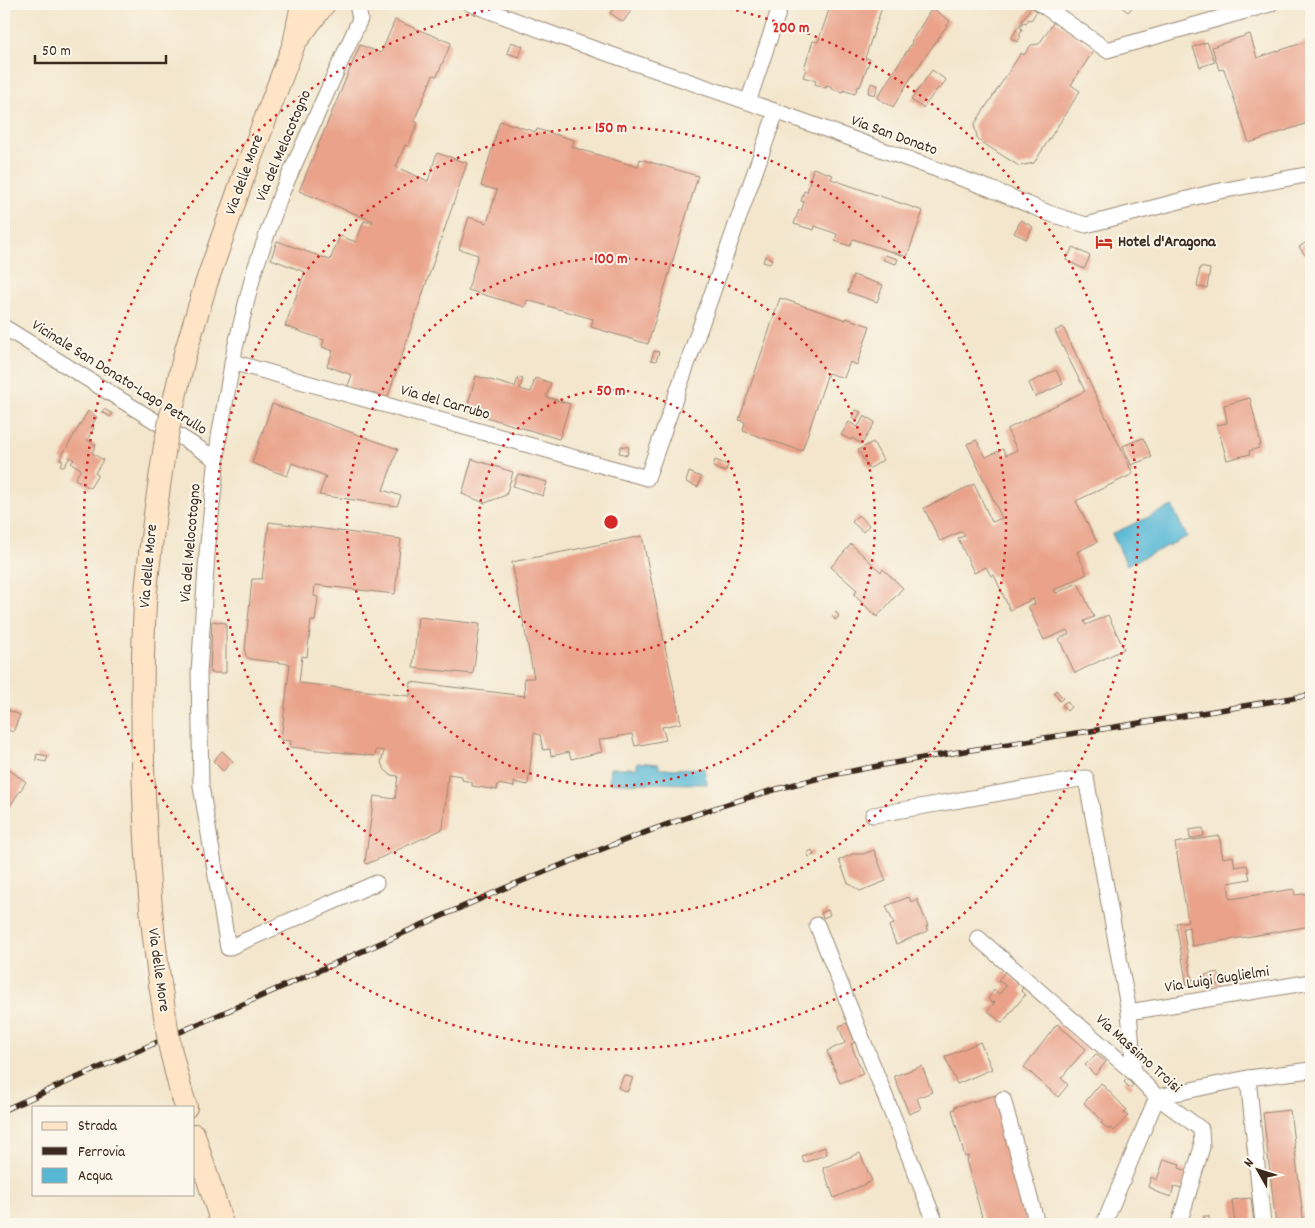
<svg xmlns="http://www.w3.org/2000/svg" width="1315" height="1228" font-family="Dekko,sans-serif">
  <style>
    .water { fill: #57b8d5; stroke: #49717a }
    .building { fill: #eaa38a }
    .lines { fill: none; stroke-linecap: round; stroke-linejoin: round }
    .street-casing { stroke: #978875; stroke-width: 17 }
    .secondary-casing { stroke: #978875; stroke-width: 24 }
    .street { stroke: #fff; stroke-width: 15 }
    .secondary { stroke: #ffe4c6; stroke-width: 22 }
    .rail-casing { stroke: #3b2a1e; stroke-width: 5.5 }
    .rail { stroke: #fbf7ec; stroke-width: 4; stroke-dasharray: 11; stroke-linecap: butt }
    .secondary-bridge-casing { stroke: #978875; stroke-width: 24; stroke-linecap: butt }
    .secondary-bridge { stroke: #ffe4c6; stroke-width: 22 }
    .ring { fill: none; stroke: #d62828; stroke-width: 2.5; stroke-dasharray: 2.5 5 }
    .labels { text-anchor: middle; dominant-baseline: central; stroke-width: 4; stroke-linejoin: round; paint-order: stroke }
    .street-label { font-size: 16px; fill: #3b2a1e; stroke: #fbf7ec }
    .poi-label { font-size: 16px; font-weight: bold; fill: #3b2a1e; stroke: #fbf7ec; text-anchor: start }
    .centre { fill: #d62828; stroke: #fbf7ec; stroke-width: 2.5 }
    .ring-label { font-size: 15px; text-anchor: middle; font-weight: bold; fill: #d62828; stroke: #fbf7ec; stroke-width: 4; stroke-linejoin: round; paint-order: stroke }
  </style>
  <rect width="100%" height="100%" fill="#fbf7ec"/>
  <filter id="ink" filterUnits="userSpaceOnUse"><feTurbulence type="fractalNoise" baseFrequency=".02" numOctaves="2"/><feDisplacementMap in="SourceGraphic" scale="10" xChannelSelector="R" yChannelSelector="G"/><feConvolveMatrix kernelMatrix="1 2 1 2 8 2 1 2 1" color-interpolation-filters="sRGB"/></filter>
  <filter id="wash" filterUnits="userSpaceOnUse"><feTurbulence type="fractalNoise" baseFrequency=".0096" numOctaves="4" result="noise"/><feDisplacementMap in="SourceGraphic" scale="20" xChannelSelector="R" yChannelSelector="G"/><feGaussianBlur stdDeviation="1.12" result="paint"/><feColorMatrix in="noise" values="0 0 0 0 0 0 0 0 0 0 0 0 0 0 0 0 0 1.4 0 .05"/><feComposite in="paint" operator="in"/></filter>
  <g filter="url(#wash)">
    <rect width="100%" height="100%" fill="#f3e6cc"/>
    <g class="water">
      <path d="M1172,506L1187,537L1127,565L1112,534Z"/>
      <path d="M637,762L659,764V769L704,768L707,784L609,783L610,768H637Z"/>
    </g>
    <g id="blocks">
      <g class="building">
        <path d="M616,4H636L623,22L610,13Z"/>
        <path d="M831,4H883L865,58L870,59L860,87L858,86L855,94L843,90V92L832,89V87L827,85L826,88L815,84L816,81L803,77L806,69L804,68L813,41L818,42Z"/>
        <path d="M1118,4H1135L1128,12Z"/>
        <path d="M1031,7L1037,11L1031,20L1029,19L1026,23L1023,22L1020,27L1022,29L1019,35L1021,36L1017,42L1011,38Z"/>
        <path d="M932,8L950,21L912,76L893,107L877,98L912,43L911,42Z"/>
        <path d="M395,20L451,43L437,76L433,75L414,121L418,123L408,146L405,145L396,167L428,181L437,153L467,163L386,402L347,388L352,375L327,366L333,351L322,347L324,340L285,326L305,272L271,259L277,241L330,260L340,236L356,242L364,221L372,223L373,221L299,191L360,45L381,53Z"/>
        <path d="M1055,20L1094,50L1071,85L1080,91L1034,163L1019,166L978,140L974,125L1021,53L1024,55L1031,45L1039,44Z"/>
        <path d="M1250,34L1257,58L1311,40V122L1249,143L1224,69L1219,70L1212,47Z"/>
        <path d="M511,42L523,46L519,57L507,53Z"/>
        <path d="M1207,42L1215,62L1200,67L1193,47Z"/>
        <path d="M932,70L946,80L940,89L938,88L923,108L911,100Z"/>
        <path d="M871,83L878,85L875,95L868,93Z"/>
        <path d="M500,121L536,132L537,129L574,140L572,147L638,167L640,159L698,176L648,344L591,327L593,319L527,300L525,307L468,290L478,255L459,249L469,217L487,223L497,190L481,186Z"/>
        <path d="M813,168L833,175L831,179L923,211L907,257L853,239L850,246L835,241L837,234L815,226L814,230L794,224L799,210L801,211L804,202L801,201L804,191L807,192Z"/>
        <path d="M1021,220L1033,227L1026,239L1014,233Z"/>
        <path d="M1311,239V250L1305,255L1299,247Z"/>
        <path d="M1073,247L1090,256L1084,269L1066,260Z"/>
        <path d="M885,255L898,259L896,264L883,260Z"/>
        <path d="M765,256L772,259L770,264L763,262Z"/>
        <path d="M1200,267L1210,269L1207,288L1197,287Z"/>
        <path d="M853,275L883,285L877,302L848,292Z"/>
        <path d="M780,298L846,320V318L870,326L857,365L850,362L844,378L828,373L802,451L743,431L745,422L739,420Z"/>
        <path d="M1063,327L1133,474L1076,501L1097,542L1077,552L1087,574L1054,590L1056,593L1078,583L1094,617L1084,621L1086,625L1108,615L1124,649L1075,673L1059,639L1069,634L1067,630L1044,640L1028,606L1035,604L1033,599L1010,610L994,575L991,576L986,567L974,573L958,538L965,536L962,531L940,541L924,508L974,484L992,522L1002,518L967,444L976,440L986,457L1003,449L1006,455L1017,450L1007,429L1085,391L1055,331Z"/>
        <path d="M654,351L659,352L656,361L651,360Z"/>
        <path d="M1056,370L1063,384L1035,397L1029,383Z"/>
        <path d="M476,376L515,387L518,377L523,379L520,389L531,392L535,378L551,383L546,397L570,404L559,439L466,411Z"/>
        <path d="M1250,398L1261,445H1259V448L1249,451L1250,454L1227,460L1217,425L1227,423L1224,405Z"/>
        <path d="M272,404L398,449L383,490L401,496L397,506L319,495L326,476L292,463L287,476L252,463Z"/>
        <path d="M104,409L113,414L110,417L102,412Z"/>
        <path d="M856,410L861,412L856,420L852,418Z"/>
        <path d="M88,411L97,417L91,427L94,428L87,440L96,445L92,453L103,460L95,473L98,475L90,488L75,479L81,469L71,463L74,460L70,457L64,467L60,465L63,461L60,459Z"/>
        <path d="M864,416L875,422L862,444L852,438L851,440L841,435L849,422L858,427Z"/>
        <path d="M1143,438L1152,457L1131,465L1123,446Z"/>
        <path d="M873,442L883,460L869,469L858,450Z"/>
        <path d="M621,446L629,447L627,455L619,453Z"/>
        <path d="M472,459L513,472L506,495L485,503L462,494Z"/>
        <path d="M715,460L728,465L725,472L713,467Z"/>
        <path d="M689,472L701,477L698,487L686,482Z"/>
        <path d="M518,474L547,482L543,496L513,486Z"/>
        <path d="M858,515L869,525L863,532L852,522Z"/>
        <path d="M269,522L401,539L395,594L315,585L314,596L318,597L315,621H311L307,657L302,656L299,683L410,696L411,682L525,696L524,678H534L512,562L642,536L681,723L662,727L666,740L635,746L632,734L599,740L602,752L571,759L569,752L551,756L550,749L543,750L540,735L534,733L528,785L514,782V787L498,784L497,790L472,786V782L462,780V776L448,774L443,829L367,864L365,862L374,796L395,799L398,776L391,775L385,770L381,763L384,751L376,750L375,756L290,747L291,741L281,740L290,664L250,659L246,656L245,651L252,579H262Z"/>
        <path d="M851,544L881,572L883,569L903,588L877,617L854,595L857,590L831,567Z"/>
        <path d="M836,612L839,616L835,620L832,616Z"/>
        <path d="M418,617L480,624L473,674L413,668Z"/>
        <path d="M212,621L226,623V673H210Z"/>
        <path d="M1056,690L1063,698L1060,701L1054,693Z"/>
        <path d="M1067,701L1071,707L1067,711L1062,705Z"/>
        <path d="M8,710L20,715L13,732L4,728Z"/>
        <path d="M222,751L233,761L223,771L213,761Z"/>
        <path d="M37,754L48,756L46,762L36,760Z"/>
        <path d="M4,766L26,782L4,815Z"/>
        <path d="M1203,828L1204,836L1190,839L1189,830Z"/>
        <path d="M1219,836L1223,858L1233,856L1235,867L1247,865L1250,879L1228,883L1230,899L1294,889L1295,895L1311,893V926L1192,946L1189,927L1183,928L1192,980L1206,978L1205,975L1218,972L1222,984L1207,986L1206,983L1187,986L1176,923L1188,921L1175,843Z"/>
        <path d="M812,850L814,855L809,857L807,853Z"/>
        <path d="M874,850L886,881L860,891L848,883L839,860L853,854H863Z"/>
        <path d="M909,897L911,902L917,899L928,926H926L928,931L896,944L889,926L894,924L886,906Z"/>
        <path d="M828,910L830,915L823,918L821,913Z"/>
        <path d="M1005,972L1023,987L1021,991L1025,995L1002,1023L988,1011L995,1002L992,1003L988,999L994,990L999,994L1006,986L998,980Z"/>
        <path d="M847,1023L855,1042L851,1044L863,1074L840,1083L827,1051L845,1043L839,1026Z"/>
        <path d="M1057,1024L1086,1049L1061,1078L1068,1085L1058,1097L1024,1067Z"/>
        <path d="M980,1042L992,1069L957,1084L945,1057Z"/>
        <path d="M1096,1054L1106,1062L1095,1075L1085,1065Z"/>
        <path d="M922,1066L932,1092L917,1098L921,1109L909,1114L894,1076Z"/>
        <path d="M624,1075L633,1078L627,1092L618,1088Z"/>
        <path d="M1127,1079L1133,1085L1130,1088L1124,1082Z"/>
        <path d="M1101,1083L1127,1110L1124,1113L1128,1116L1114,1131L1110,1128L1109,1130L1101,1123L1103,1121L1084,1103Z"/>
        <path d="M1311,1084V1100H1310L1308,1085Z"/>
        <path d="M996,1095L1033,1224H984L966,1160L968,1159V1156L965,1157L952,1110L955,1109L954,1107Z"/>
        <path d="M1290,1110L1304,1224H1276L1263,1113Z"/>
        <path d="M825,1147L827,1154L804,1163L802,1156Z"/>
        <path d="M860,1153L872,1181L834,1198L823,1168Z"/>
        <path d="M1164,1159L1180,1164L1179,1168L1188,1171L1182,1188L1174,1186L1171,1197L1154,1191V1189L1148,1187L1151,1177L1157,1180Z"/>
        <path d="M1251,1198L1254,1224H1235L1232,1200Z"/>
        <rect x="1204" y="1216" width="5" height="6"/>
      </g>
    </g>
  </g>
  <g filter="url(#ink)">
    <use href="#blocks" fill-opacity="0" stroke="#978875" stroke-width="1"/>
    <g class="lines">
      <g class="street-casing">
        <g id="street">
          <path d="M357,4L360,19L281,194L254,272L235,348L219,437L207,554L199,673L201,786L228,948L376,883"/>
          <path d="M471,4L560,37L789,116L991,189L1051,214L1086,225L1215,192L1311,174"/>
          <path d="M1041,4L1107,50L1270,4"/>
          <path d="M748,102L781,4"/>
          <path d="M4,327L216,459"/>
          <path d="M232,362L647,478L776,112"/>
          <path d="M873,815L1086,778L1129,1012L1134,1073"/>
          <path d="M817,925L936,1224"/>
          <path d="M978,938L1134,1073L1157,1097L1201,1129L1202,1147L1179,1224"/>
          <path d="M1129,1012L1311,982"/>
          <path d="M1248,1078L1263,1224"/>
          <path d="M1157,1097L1248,1078L1311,1070"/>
          <path d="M1003,1099L1037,1224"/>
          <path d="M1104,1224L1157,1097"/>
        </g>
      </g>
      <g class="secondary-casing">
        <g id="secondary">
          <path d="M299,37L324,4"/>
          <path d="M172,410L184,357L206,284L244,175L294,44L302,4"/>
          <path d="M160,984C149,911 145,838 143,764C142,711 142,658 145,604C149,551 157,498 165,446"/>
          <path d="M180,1088L186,1107"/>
          <path d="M194,1135L222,1224"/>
        </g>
      </g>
      <use href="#street" class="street"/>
      <use href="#secondary" class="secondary"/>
      <g class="rail-casing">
        <path id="rail" d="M4,1110L505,888C612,844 724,799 837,774C908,759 980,749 1051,737C1138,724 1225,709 1311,695"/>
      </g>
      <use href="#rail" class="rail"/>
      <g class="secondary-bridge-casing">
        <g id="secondary-bridge">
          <path d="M165,446L172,410"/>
          <path d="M160,984L170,1048L180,1088"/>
        </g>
      </g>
      <use href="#secondary-bridge" class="secondary-bridge"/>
    </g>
  </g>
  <g class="ring">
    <circle cx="611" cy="522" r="132"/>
    <circle cx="611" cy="522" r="264"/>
    <circle cx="611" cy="522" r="395"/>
    <path d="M707 4A527 527 0 1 1 515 4"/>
  </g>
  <defs>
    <g id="hotel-bare" transform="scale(1.35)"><path d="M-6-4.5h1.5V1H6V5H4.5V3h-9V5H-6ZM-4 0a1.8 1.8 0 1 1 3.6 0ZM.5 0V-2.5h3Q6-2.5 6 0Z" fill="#c8321e" stroke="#fbf7ec" stroke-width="2.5" paint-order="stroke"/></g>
  </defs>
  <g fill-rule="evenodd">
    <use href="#hotel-bare" x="1104" y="242"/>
  </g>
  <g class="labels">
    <g class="street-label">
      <text transform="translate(894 136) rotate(20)">Via San Donato</text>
      <text transform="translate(284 146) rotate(-67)">Via del Melocotogno</text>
      <text transform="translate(245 175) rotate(-70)">Via delle More</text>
      <text transform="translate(119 378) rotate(32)">Vicinale San Donato-Lago Petrullo</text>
      <text transform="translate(445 403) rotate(16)">Via del Carrubo</text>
      <text transform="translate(191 543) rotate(-85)">Via del Melocotogno</text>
      <text transform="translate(149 566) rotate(-85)">Via delle More</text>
      <text transform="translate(158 970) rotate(82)">Via delle More</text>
      <text transform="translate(1217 980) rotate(-9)">Via Luigi Guglielmi</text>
      <text transform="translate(1138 1054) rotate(42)">Via Massimo Troisi</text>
    </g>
    <g class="poi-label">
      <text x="1118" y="242">Hotel d'Aragona</text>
    </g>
  </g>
  <circle cx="611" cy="522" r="8" class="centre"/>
  <g class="ring-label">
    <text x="791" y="32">200 m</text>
    <text x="611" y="132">150 m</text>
    <text x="611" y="263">100 m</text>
    <text x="611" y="395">50 m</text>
  </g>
  <rect width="1315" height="1228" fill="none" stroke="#fbf7ec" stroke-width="20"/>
  <rect x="32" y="1106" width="162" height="90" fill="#fbf7ec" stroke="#aea59a"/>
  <rect x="42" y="1122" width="25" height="8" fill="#ffe4c6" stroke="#aea59a"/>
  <text x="78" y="1130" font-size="15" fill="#3b2a1e">Strada</text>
  <rect x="42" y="1147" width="25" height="8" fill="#3b2a1e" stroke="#aea59a"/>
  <text x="78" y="1156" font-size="15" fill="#3b2a1e">Ferrovia</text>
  <rect x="42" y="1168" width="25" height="15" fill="#57b8d5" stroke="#aea59a"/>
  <text x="78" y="1180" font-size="15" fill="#3b2a1e">Acqua</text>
  <g transform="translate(1258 1170) rotate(309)" stroke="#fbf7ec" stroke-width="4" paint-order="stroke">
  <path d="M0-4L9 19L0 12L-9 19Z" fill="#3b2a1e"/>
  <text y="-8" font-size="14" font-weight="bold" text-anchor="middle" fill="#3b2a1e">N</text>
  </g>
  <path d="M35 55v8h131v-8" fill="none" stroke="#3b2a1e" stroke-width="2.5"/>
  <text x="42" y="55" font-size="15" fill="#3b2a1e" stroke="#fbf7ec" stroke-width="4" paint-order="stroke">50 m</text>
</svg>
